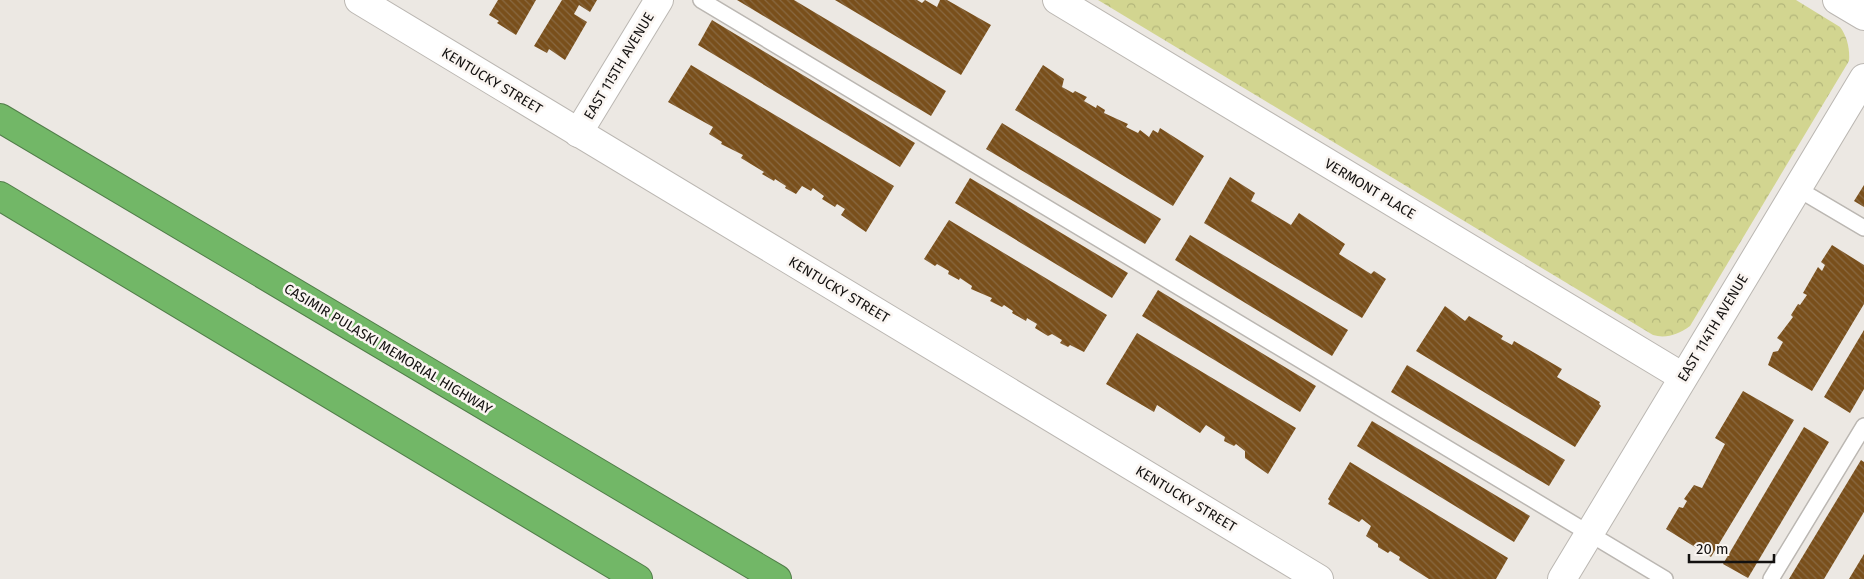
<svg xmlns="http://www.w3.org/2000/svg" width="1864" height="579" font-family="'Fira Sans',sans-serif">
  <style>
    .forest { fill: url(#forest-crowns) }
    .building { fill: url(#building-back-hatch) }
    .lines { fill: none; stroke-linecap: round; stroke-linejoin: round }
    .service-casing { stroke: #bbb7b2; stroke-width: 18 }
    .minor-casing { stroke: #bbb7b2; stroke-width: 30 }
    .motorway-casing { stroke: #517d49; stroke-width: 30 }
    .service { stroke: #fff; stroke-width: 15 }
    .minor { stroke: #fff; stroke-width: 28 }
    .motorway { stroke: #72b767; stroke-width: 28 }
    .labels { text-anchor: middle; dominant-baseline: central; stroke-width: 5; stroke-linejoin: round; paint-order: stroke }
    .street-label { font-size: 14px; fill: #131110; stroke: #faf5f1 }
  </style>
  <defs>
    <pattern id="forest-crowns" width="20" height="18" patternUnits="userSpaceOnUse" patternTransform="scale(1.25)"><rect width="20" height="18" fill="#d2d590"/><path d="M2 6a3 3 0 1 1 6 0M12 15a3 3 0 1 1 6 0" fill="none" stroke="#b3b67b"/></pattern>
    <pattern id="building-back-hatch" width="6" height="6" patternUnits="userSpaceOnUse" patternTransform="scale(1.25)"><rect width="6" height="6" fill="#794f1b"/><path d="M-1 5l2 2M0 0l6 6M5-1l2 2" fill="none" stroke="#896942"/></pattern>
  </defs>
  <rect width="100%" height="100%" fill="#ece8e3"/>
  <path class="forest" d="M1098,0H1796L1840,27C1847,36 1850,49 1849,61L1690,326C1679,334 1666,339 1653,335Z"/>
  <g class="building">
    <path d="M498,0H536L516,35L497,23L499,21L489,15Z"/>
    <path d="M562,0H597L590,12L579,5L574,14L587,22L565,60L549,49L547,53L534,46Z"/>
    <path d="M737,0H794L946,91L931,116Z"/>
    <path d="M835,0H917L922,3L925,0L937,7L940,0H947L991,25L961,75Z"/>
    <path d="M712,20L915,143L900,167L698,45Z"/>
    <path d="M691,65L894,186L866,232L841,215L845,209L837,204L835,207L822,199L824,196L813,188L811,191L802,186L796,194L785,188L786,186L775,179L774,181L762,174L764,172L741,158L743,155L721,144L722,142L709,134L713,127L668,102Z"/>
    <path d="M1043,65L1064,79L1062,87L1073,93L1075,91L1087,97L1084,101L1096,108L1097,105L1105,110L1104,113L1128,124L1126,127L1138,133L1140,130L1149,137L1153,130L1158,133L1160,128L1204,156L1173,206L1015,110Z"/>
    <path d="M1002,123L1161,219L1145,244L986,149Z"/>
    <path d="M1230,177L1255,193L1251,201L1291,225L1299,213L1345,244L1339,254L1371,274L1374,271L1386,279L1362,318L1204,223Z"/>
    <path d="M970,178L1128,273L1112,298L955,203Z"/>
    <path d="M1864,185V207L1854,201Z"/>
    <path d="M949,220L1107,315L1084,352L1070,345L1068,347L1060,343L1062,340L1052,334L1048,336L1035,328L1037,324L1027,318L1026,321L1012,313L1013,311L1004,305L1002,307L990,301L992,298L971,289L972,286L960,278L959,280L948,274L949,271L937,264L935,266L924,259Z"/>
    <path d="M1190,235L1348,330L1332,356L1175,260Z"/>
    <path d="M1832,245L1864,265V304L1812,391L1768,365L1773,352L1778,351L1783,342L1777,338L1793,317L1791,315L1798,304L1800,305L1807,295L1803,293L1818,267L1822,271L1825,265L1821,262Z"/>
    <path d="M1158,290L1316,386L1300,412L1142,316Z"/>
    <path d="M1445,306L1465,321L1469,316L1503,336L1501,339L1512,345L1514,341L1562,369L1557,377L1600,402L1599,404L1601,406L1575,447L1416,351Z"/>
    <path d="M1864,330V389L1850,413L1824,397Z"/>
    <path d="M1137,333L1296,428L1268,474L1245,458V451L1236,444L1234,446L1224,441L1225,437L1206,425L1200,433L1157,405L1154,412L1106,384Z"/>
    <path d="M1407,365L1565,460L1549,486L1391,392Z"/>
    <path d="M1743,391L1794,420L1711,557L1666,529L1679,507L1683,508L1687,501L1684,499L1694,485L1702,488L1725,444L1715,438Z"/>
    <path d="M1372,421L1530,516L1514,542L1357,446Z"/>
    <path d="M1804,427L1829,442L1748,578L1723,564Z"/>
    <path d="M1861,460L1864,462V512L1824,579H1789Z"/>
    <path d="M1350,462L1508,558L1496,579H1429L1399,560L1400,557L1390,551L1388,553L1378,547V544L1366,536L1371,526L1362,519L1359,522L1328,504L1330,501L1328,499Z"/>
    <path d="M1864,554V579H1849Z"/>
  </g>
  <g class="lines">
    <g class="service-casing">
      <g id="service">
        <path d="M701,0L1665,579"/>
        <path d="M1798,189L1864,228"/>
        <path d="M1771,579L1864,426"/>
      </g>
    </g>
    <g class="minor-casing">
      <g id="minor">
        <path d="M359,0L1319,579"/>
        <path d="M1057,0L1683,377"/>
        <path d="M1837,0L1864,16"/>
        <path d="M578,133L659,0"/>
        <path d="M1562,579L1864,78"/>
      </g>
    </g>
    <g class="motorway-casing">
      <g id="motorway">
        <path d="M0,118L777,579"/>
        <path d="M0,196L638,579"/>
      </g>
    </g>
    <use href="#service" class="service"/>
    <use href="#minor" class="minor"/>
    <use href="#motorway" class="motorway"/>
  </g>
  <g class="labels">
    <g class="street-label">
      <text transform="translate(619 66) rotate(-59)">EAST 115TH AVENUE</text>
      <text transform="translate(492 81) rotate(31)">KENTUCKY STREET</text>
      <text transform="translate(1370 189) rotate(31)">VERMONT PLACE</text>
      <text transform="translate(839 290) rotate(31)">KENTUCKY STREET</text>
      <text transform="translate(1713 328) rotate(-59)">EAST 114TH AVENUE</text>
      <text transform="translate(388 349) rotate(31)">CASIMIR PULASKI MEMORIAL HIGHWAY</text>
      <text transform="translate(1186 499) rotate(31)">KENTUCKY STREET</text>
    </g>
  </g>
  <path d="M1689 554v8h85v-8" fill="none" stroke="#131110" stroke-width="2.5"/>
  <text x="1696" y="554" font-size="15" fill="#131110" stroke="#faf5f1" stroke-width="4" paint-order="stroke">20 m</text>
</svg>
